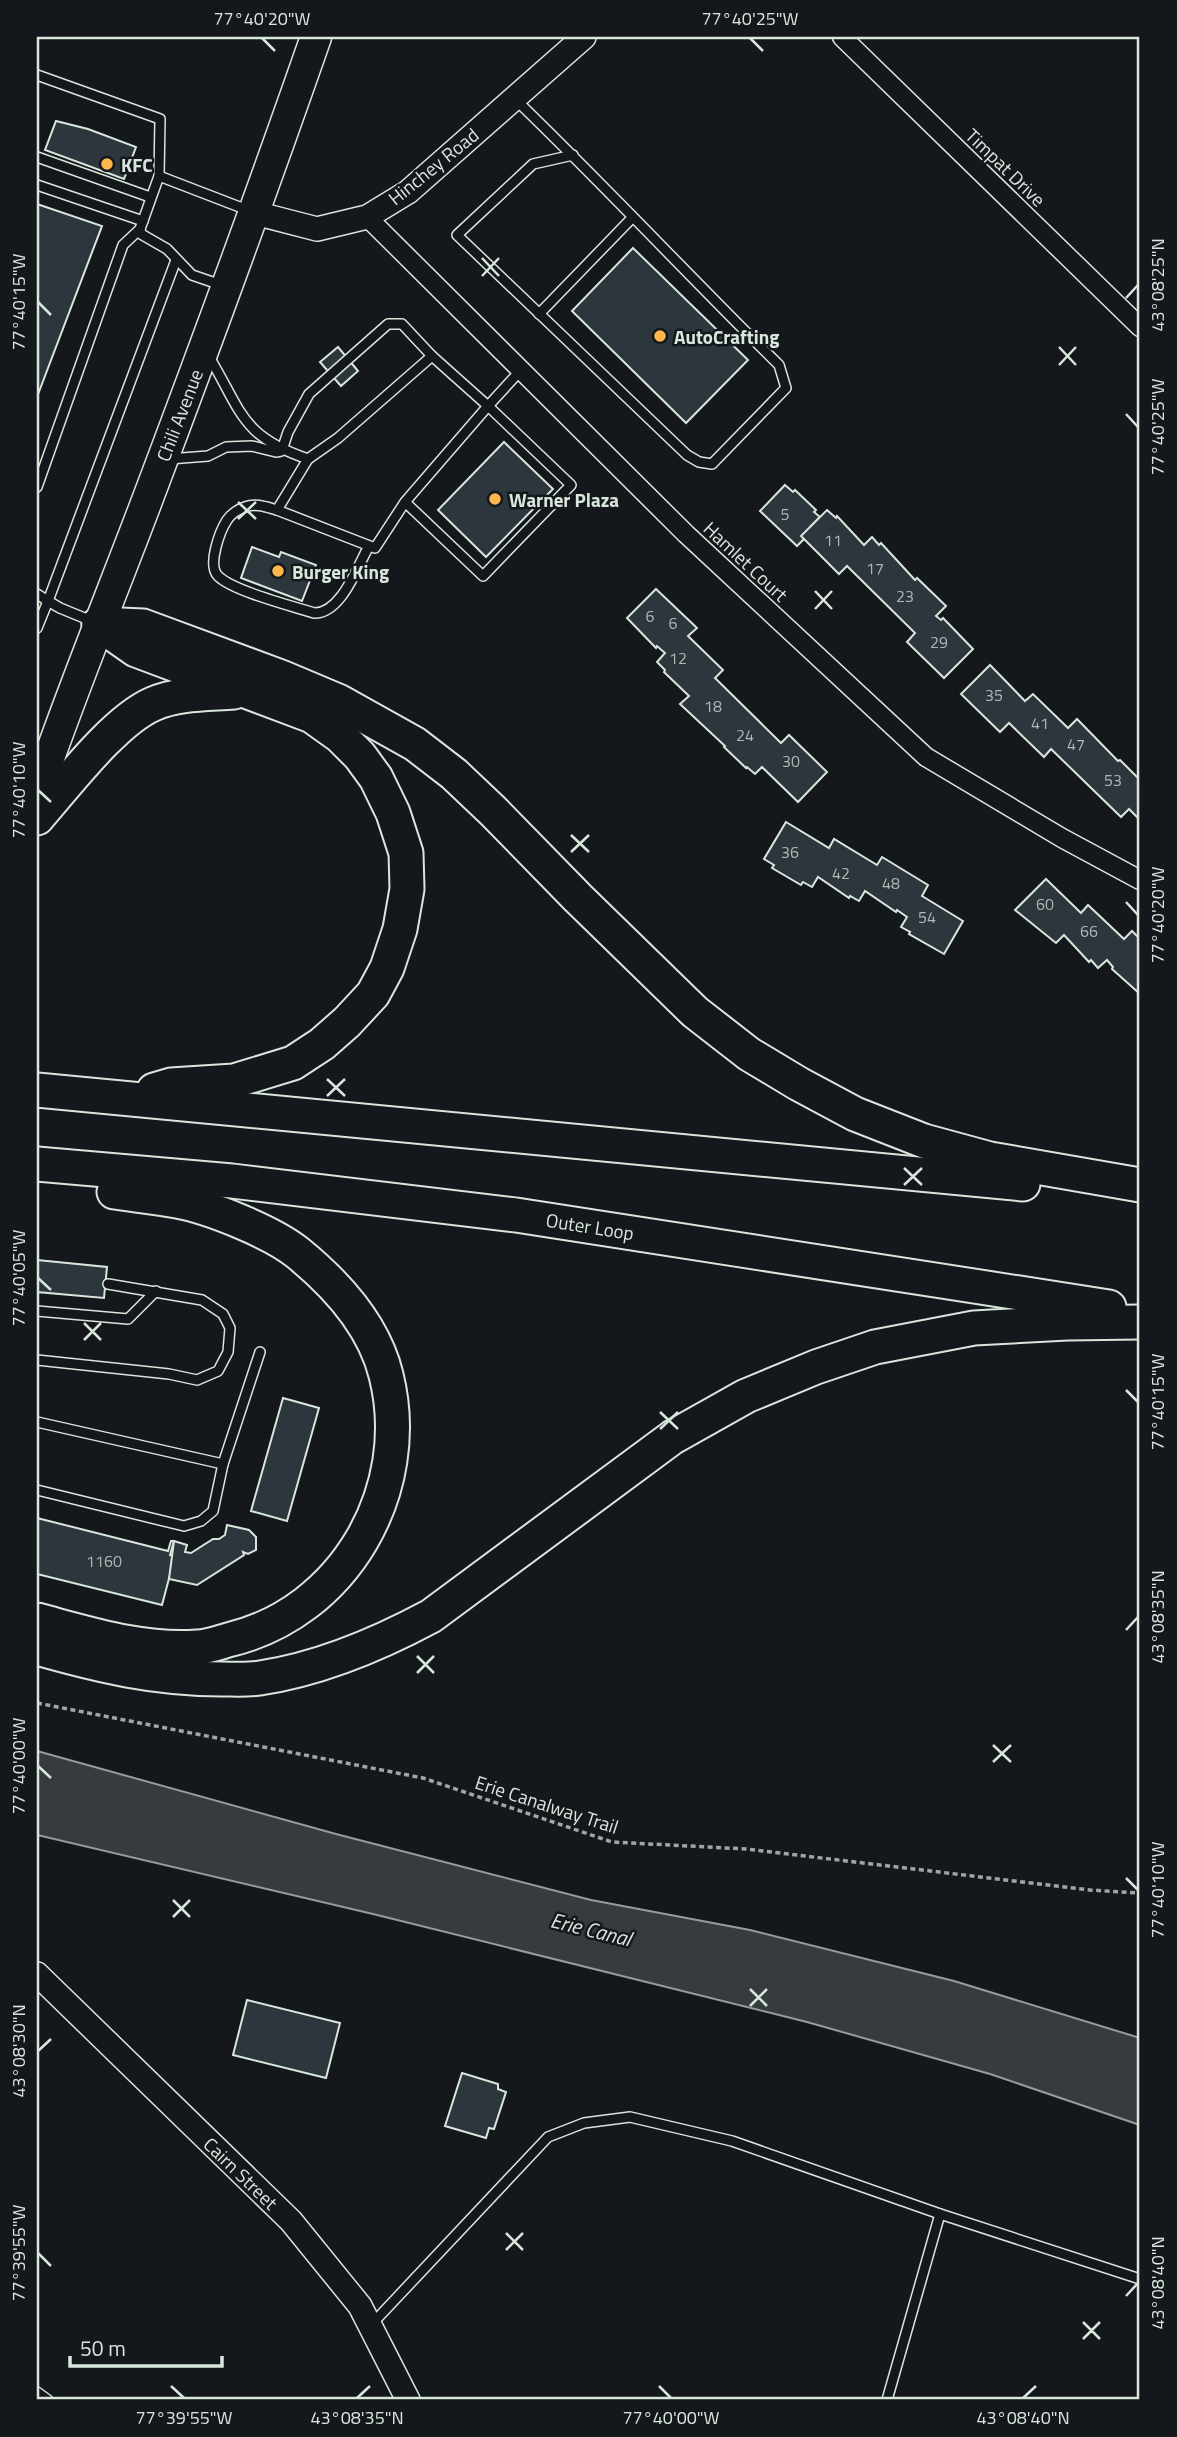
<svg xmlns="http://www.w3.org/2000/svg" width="1177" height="2437" font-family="'Titillium Web',sans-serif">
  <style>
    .water { fill: #363b3e; stroke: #939e99; stroke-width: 2 }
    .building { fill: #2c363c; stroke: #d8e6dc; stroke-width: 2 }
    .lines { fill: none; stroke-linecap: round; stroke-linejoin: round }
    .service-casing { stroke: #d8e6dc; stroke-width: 12 }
    .minor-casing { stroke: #d8e6dc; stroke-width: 21 }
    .tertiary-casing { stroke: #d8e6dc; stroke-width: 26 }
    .primary-casing { stroke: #d8e6dc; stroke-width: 33 }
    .motorway-casing { stroke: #d8e6dc; stroke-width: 37 }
    .path { stroke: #9da8a2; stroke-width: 3.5; stroke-dasharray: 5 3.5; stroke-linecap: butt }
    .service { stroke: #14181c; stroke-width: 9 }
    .minor { stroke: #14181c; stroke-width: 18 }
    .tertiary { stroke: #14181c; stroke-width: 23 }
    .primary { stroke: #14181c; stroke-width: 30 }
    .motorway { stroke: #14181c; stroke-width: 33 }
    .ticks { fill: none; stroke: #d8e6dc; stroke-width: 2.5 }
    .poi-dot { fill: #ffb74d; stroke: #14181c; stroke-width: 2.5 }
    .labels { text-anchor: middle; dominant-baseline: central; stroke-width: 5; stroke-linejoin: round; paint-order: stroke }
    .number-label { font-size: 16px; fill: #adbab4 }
    .poi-label { font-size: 19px; font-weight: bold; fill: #d8e6dc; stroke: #14181c; text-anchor: start }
    .street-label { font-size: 19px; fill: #d8e6dc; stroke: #14181c }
    .water-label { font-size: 21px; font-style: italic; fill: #d8e6dc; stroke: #14181c }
    .neatline { fill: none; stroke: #d8e6dc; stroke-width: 2.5 }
    .ticks-label { font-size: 18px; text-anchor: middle; fill: #d8e6dc }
  </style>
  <rect width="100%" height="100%" fill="#14181c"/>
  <path class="water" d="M37,1751L336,1834L591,1900L750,1930L954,1981L1140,2038V2125L990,2074L807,2022L373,1914L37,1835Z"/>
  <g class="building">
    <path d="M56,121L88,129L136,147L124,179L45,150Z"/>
    <path d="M37,204L102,226L37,397Z"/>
    <path d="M633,248L748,360L686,423L572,311Z"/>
    <path d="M338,347L358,371L341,386L320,362Z"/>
    <path d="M504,442L553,489L486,557L438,510Z"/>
    <path d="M785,485L793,492L795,490L816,510L814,512L820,517L810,527L813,530L797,546L760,511Z"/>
    <path d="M827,510L836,518L837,516L864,545L872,537L879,545L881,543L915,580L917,578L946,606L936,616L941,620L943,618L973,649L944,678L907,642L915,633L847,566L839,574L801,536Z"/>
    <path d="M252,547L279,557L281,552L316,565L302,601L241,578Z"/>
    <path d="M656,589L697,628L688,636L723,670L715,678L781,743L789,735L827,772L798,802L762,767L755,774L747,767L746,768L724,747L725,746L680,704L689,696L664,672L665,670L657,662L665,653L657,646L656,648L627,618Z"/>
    <path d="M990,665L1025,701L1033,694L1068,728L1077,719L1118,761L1120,760L1140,780V820L1129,809L1121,817L1051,749L1044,757L1009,723L1000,732L961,694Z"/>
    <path d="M786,822L829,848L834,839L877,865L882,857L928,885L922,896L963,921L944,954L909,934L910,932L901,927L907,917L897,910L896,912L865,891L859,901L850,896L849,898L818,877L812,887L803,882L801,885L772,868L774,865L764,859Z"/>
    <path d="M1046,879L1081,913L1088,905L1124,939L1132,931L1140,939V994L1112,969L1113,967L1107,960L1098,968L1091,960L1089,962L1064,935L1056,943L1015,910Z"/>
    <path d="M37,1260L107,1267L104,1298L37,1292Z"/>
    <path d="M283,1398L319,1408L287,1521L251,1511Z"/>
    <path d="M37,1518L168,1551L171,1541H174L170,1555L173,1556L172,1567L162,1605L37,1574Z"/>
    <path d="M227,1525L249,1530L256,1537V1550L248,1554L243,1552L244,1555L197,1585L169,1579L174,1541L187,1545L185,1552L191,1553L213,1539H219L225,1535Z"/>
    <path d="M247,2000L340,2023L326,2078L233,2055Z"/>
    <path d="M462,2073L498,2084V2089L506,2092L494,2129L489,2128L486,2138L445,2126Z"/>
  </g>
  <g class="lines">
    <g class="service-casing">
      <g id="service">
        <path d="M37,75L160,119L159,176"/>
        <path d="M515,99C605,186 690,277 779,365L786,388L712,464L699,462L687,455L457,235L533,164L573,155"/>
        <path d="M37,157L150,197"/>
        <path d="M37,185L143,221"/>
        <path d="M224,286L192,275L167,249L141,234L140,229L159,176L250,211"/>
        <path d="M539,314L632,218"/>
        <path d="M208,355C242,411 240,436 308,459L338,438L432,356L488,406L521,370"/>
        <path d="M282,450L288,432L309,394L388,324H402L432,356"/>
        <path d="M169,459L208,456L226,447L252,446L276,452L281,451"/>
        <path d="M308,459L277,510L375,548L405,502L488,406L571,485L483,576L405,502"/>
        <path d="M37,487L123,245L140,229"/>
        <path d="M277,510C266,507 256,503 245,507C239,509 231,514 227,520C220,531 207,565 218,576C233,591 292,606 314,613C341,614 357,567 369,546"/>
        <path d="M37,594L48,601L37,628"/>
        <path d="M94,622L60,608L48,601L176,260"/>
        <path d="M37,1311L128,1319L156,1291"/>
        <path d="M37,1360L169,1374L197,1380L218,1371L228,1352L230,1328L223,1314L202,1300L108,1284"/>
        <path d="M37,1422L223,1464"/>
        <path d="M37,1490L184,1526L201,1521L213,1511L223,1464L260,1352"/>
        <path d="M372,2324L548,2137L584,2123L630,2117L732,2141L940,2214L1140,2279"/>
        <path d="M37,2392L48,2400"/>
        <path d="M887,2400L940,2214"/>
      </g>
    </g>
    <g class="minor-casing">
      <g id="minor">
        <path d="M842,37L1140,327"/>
        <path d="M367,217L686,534L926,757L1062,838L1140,880"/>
      </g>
    </g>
    <g class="tertiary-casing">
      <g id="tertiary">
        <path d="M255,213L317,229L367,217L408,192L584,37"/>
        <path d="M37,1974L291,2221L360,2306L408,2400"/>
      </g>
    </g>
    <g class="primary-casing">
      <path id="primary" d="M37,792C72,690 113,591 151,490C208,339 263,189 316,37"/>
    </g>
    <g class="motorway-casing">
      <g id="motorway">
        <path d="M99,624L143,626L281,677L338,701L415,744L454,774L493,811L578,898L695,1012L749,1054L799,1084L855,1114L924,1141L990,1159L1140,1185"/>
        <path d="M99,624L136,650L312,716L340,736L360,756L376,778L393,813L406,853L407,889L400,929L387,968L373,994L347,1022L322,1044L293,1063L234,1081L171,1085L154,1090"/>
        <path d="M37,818C66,785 114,721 153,704C178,693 208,694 234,692"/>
        <path d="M37,1090L1023,1184"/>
        <path d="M37,1164L232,1181L516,1215L1109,1307"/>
        <path d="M37,1620C90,1634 142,1651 197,1647C207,1647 218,1643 228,1640C344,1613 415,1490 386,1375C374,1326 336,1284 298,1253C272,1232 210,1207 177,1201C156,1197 135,1195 114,1192"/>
        <path d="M37,1648C100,1666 156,1679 222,1679C234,1679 247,1680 260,1678C320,1669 377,1645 431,1616L673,1437L746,1396L816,1367L875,1347L974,1328L1067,1323L1140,1322"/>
      </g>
    </g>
    <path class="path" d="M37,1703L423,1778L612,1842L746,1849L1090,1890L1140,1893"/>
    <use href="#service" class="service"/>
    <use href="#minor" class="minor"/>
    <use href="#tertiary" class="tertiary"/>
    <use href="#primary" class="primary"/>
    <use href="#motorway" class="motorway"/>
  </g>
  <path class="ticks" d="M262,38L275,51M750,38L763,51M482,258L499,276M482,276L499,258M1126,298L1138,285M38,302L51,315M1059,347L1076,365M1059,365L1076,347M1126,414L1138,427M238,502L256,519M238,519L256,502M815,591L832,609M815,609L832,591M38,790L51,802M571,835L589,852M571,852L589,835M1126,902L1138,915M327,1079L345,1096M327,1096L345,1079M904,1168L922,1185M904,1185L922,1168M38,1278L51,1290M84,1323L101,1340M84,1340L101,1323M1126,1390L1138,1402M660,1412L678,1429M660,1429L678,1412M1126,1630L1138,1617M417,1656L434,1673M417,1673L434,1656M993,1745L1011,1762M993,1762L1011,1745M38,1766L51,1778M1126,1878L1138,1890M173,1900L190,1917M173,1917L190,1900M750,1989L767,2006M750,2006L767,1989M38,2051L51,2039M506,2233L523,2250M506,2250L523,2233M38,2253L51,2266M1126,2296L1138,2283M1083,2322L1100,2339M1083,2339L1100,2322M171,2386L184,2398M659,2386L671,2398M357,2398L370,2386M1023,2398L1036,2386"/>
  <g class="poi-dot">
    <circle cx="107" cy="164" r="7"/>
    <circle cx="660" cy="336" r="7"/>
    <circle cx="495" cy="499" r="7"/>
    <circle cx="278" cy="571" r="7"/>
  </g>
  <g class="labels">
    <g class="number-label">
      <text x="785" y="514">5</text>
      <text x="833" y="540">11</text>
      <text x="875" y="568">17</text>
      <text x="905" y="596">23</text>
      <text x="650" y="616">6</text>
      <text x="673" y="623">6</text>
      <text x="939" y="642">29</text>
      <text x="678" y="658">12</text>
      <text x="994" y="695">35</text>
      <text x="713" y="706">18</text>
      <text x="1040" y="723">41</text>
      <text x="745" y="735">24</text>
      <text x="1076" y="744">47</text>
      <text x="791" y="761">30</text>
      <text x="1113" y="780">53</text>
      <text x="790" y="852">36</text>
      <text x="841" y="873">42</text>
      <text x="891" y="883">48</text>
      <text x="1045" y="904">60</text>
      <text x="927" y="917">54</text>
      <text x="1089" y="931">66</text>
      <text x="104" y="1561">1160</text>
    </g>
    <g class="poi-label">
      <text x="121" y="164">KFC</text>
      <text x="674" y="336">AutoCrafting</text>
      <text x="509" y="499">Warner Plaza</text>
      <text x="292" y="571">Burger King</text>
    </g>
    <g class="street-label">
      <text transform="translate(433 166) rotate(-39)">Hinchey Road</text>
      <text transform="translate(1006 167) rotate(44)">Timpat Drive</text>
      <text transform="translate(179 415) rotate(-69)">Chili Avenue</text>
      <text transform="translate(746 561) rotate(43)">Hamlet Court</text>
      <text transform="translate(590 1226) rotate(9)">Outer Loop</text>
      <text transform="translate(547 1804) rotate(18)">Erie Canalway Trail</text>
      <text transform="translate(241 2173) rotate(44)">Cairn Street</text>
    </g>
    <g class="water-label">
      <text transform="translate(591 1929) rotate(14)">Erie Canal</text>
    </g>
  </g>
  <rect width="1177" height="2437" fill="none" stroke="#14181c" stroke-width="77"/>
  <path d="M70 2356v10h152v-10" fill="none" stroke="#d8e6dc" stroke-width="3.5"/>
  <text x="80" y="2356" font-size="21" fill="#d8e6dc" stroke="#14181c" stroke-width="5" paint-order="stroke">50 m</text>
  <rect x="38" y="38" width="1100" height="2360" class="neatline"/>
  <g class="ticks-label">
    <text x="262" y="25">77°40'20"W</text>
    <text x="750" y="25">77°40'25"W</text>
    <text transform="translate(1158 285) rotate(-90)" y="6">43°08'25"N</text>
    <text transform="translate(19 302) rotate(-90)" y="6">77°40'15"W</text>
    <text transform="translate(1158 427) rotate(-90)" y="6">77°40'25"W</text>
    <text transform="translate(19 790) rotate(-90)" y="6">77°40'10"W</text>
    <text transform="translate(1158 915) rotate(-90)" y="6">77°40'20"W</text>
    <text transform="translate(19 1278) rotate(-90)" y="6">77°40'05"W</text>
    <text transform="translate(1158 1402) rotate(-90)" y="6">77°40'15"W</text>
    <text transform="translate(1158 1617) rotate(-90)" y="6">43°08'35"N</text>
    <text transform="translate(19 1766) rotate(-90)" y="6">77°40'00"W</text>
    <text transform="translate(1158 1890) rotate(-90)" y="6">77°40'10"W</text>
    <text transform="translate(19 2051) rotate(-90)" y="6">43°08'30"N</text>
    <text transform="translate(19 2253) rotate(-90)" y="6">77°39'55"W</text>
    <text transform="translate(1158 2283) rotate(-90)" y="6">43°08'40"N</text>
    <text x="184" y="2424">77°39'55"W</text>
    <text x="357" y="2424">43°08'35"N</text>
    <text x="671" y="2424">77°40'00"W</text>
    <text x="1023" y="2424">43°08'40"N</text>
  </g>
</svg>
